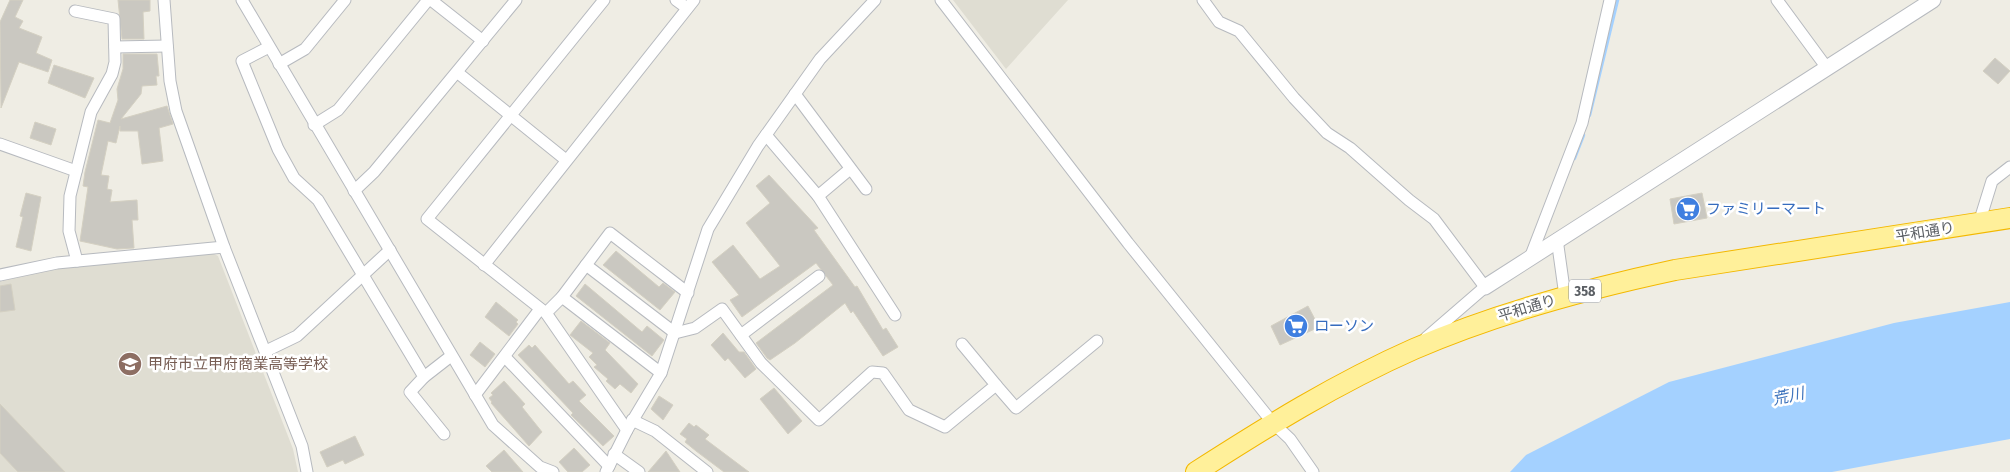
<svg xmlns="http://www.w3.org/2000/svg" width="2010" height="472" font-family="'Fira Sans Condensed','Noto Sans JP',sans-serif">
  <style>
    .education { fill: #dfddd2 }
    .water { fill: #a4d1ff }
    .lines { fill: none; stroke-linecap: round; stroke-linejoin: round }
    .stream { stroke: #a4d1ff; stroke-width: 4.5 }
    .building { fill: #cac8c1; stroke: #d4d0c2 }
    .minor-casing { stroke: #b7babf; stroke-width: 13 }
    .tertiary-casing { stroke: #b7babf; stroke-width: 17 }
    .trunk-casing { stroke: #f3b800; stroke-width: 22 }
    .minor { stroke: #fff; stroke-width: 11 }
    .tertiary { stroke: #fff; stroke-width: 15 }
    .trunk { stroke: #fff09a; stroke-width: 20 }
    .labels { text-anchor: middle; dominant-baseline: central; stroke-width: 5; stroke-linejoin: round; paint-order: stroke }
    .shield { fill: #fff; stroke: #8d9093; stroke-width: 1 }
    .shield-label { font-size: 14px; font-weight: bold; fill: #5c6065 }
    .shop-label { font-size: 15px; fill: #366cbe; stroke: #fff; text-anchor: start }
    .street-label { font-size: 15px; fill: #5c6065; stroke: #fff }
    .education-label { font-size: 15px; fill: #785e54; stroke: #fff; text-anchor: start }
    .water-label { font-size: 16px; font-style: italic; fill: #4075bd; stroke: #fff }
  </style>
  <rect width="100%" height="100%" fill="#efede4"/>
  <g class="education">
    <path d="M953,0H1068L1006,69Z"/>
    <path d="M212,253L218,256L293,449L298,472H0V279L77,264H114Z"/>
  </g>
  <path class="water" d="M2010,302V439L1832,472H1510L1526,455L1669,382L1894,323Z"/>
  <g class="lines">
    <g class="stream">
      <path d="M1589,115L1617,0"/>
      <path d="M1574,158L1583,135"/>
    </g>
  </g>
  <g class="building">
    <path d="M10,0H23L15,17L23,21L19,28L42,37L36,53L52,60L48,72L19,62L1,108L0,22Z"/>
    <path d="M118,0H150V11L143,12L144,39H122Z"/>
    <path d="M123,54H157L159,76H156L157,85L142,86L141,94L121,119L167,106L173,124L159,128L163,161L142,164L138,131H120V126L116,143L108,141L101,175L109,176L107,189L112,190L110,202L137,200L138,220H132L134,248L117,249L80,241L88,187L83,186L85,172L98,120L110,123L118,100L117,89L123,69Z"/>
    <path d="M1995,58L2010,71L1998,84L1983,71Z"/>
    <path d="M54,65L94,78L85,98L48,83Z"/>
    <path d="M35,122L56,129L51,145L30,138Z"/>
    <path d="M769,175L818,228L814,230L855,287L857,286L883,330L886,328L898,347L883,356L853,311L851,313L845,303L795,343L770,360L767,358L756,343L833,285L816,263L742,317L730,300L739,295L712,262L733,245L760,279L780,266L746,223L770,203L756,186Z"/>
    <path d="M26,193L41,197L31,251L16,247L23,217L20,216Z"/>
    <path d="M1702,193L1707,218L1674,224L1670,199Z"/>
    <path d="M616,251L659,287L663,283L675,292L660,310L603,265Z"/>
    <path d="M11,284L15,310L0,312V286Z"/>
    <path d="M585,284L642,332L647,326L664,340L652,356L576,296Z"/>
    <path d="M496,302L518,320L516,322L518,324L509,336L485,317Z"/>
    <path d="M1308,306L1319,327L1280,345L1271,326Z"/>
    <path d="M581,321L610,343L605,350L638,384L631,393L620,384L615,389L606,381L608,379L594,367L597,365L589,357L593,353L570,335Z"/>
    <path d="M723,333L739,352H744L756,369L745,378L728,358L725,361L711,345Z"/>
    <path d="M480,342L495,354L485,367L470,355Z"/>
    <path d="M529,345L532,348L535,345L569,384L573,381L586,395L579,401L614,436L603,446L571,415L573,413L518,355Z"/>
    <path d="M504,381L525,404L522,407L542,432L529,446L491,403L492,402L489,398L493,395L491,393Z"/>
    <path d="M774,388L802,421L788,434L760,399Z"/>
    <path d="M659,396L673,405L663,420L651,409Z"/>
    <path d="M0,404L65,472H18L0,453Z"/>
    <path d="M689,423L694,427L696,425L709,435L705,439L749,472H724L696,451L685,442L687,439L680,434Z"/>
    <path d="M355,436L364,455L345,464L343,460L327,467L320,452Z"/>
    <path d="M574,448L590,465L582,472H568L559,462Z"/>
    <path d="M504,450L523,472H492L486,466Z"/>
    <path d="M666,451L680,472H648Z"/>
  </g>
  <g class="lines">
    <g class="minor-casing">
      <g id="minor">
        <path d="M164,0L170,81L176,111L224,247L302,446L307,472"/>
        <path d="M242,0L493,425L540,467L553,472"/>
        <path d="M431,0L483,41"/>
        <path d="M604,0L427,219L546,313L627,430"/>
        <path d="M676,0L687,8"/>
        <path d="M941,0L1128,243L1273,423L1290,439L1313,472"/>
        <path d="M1203,0L1219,22L1239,31L1294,98L1327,133L1350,148L1409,200L1434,219L1485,287L1426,338"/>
        <path d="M1777,0L1827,68"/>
        <path d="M75,11L114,19L115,62L112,74L91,112L70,196L69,231L77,261"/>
        <path d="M115,47L167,46"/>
        <path d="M269,47L242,61L278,149L294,178L318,200L424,377L410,392L444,434"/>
        <path d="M279,64L305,49L345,0"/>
        <path d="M458,73L566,160"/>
        <path d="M795,94L866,189"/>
        <path d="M314,125L338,110L428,0"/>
        <path d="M766,135L818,196L895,315"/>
        <path d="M0,144L76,171"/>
        <path d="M354,191L374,172L516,0"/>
        <path d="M818,196L850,169"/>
        <path d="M1979,223L1992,181L2010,167"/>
        <path d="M1557,239L1565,296"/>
        <path d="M1530,258L1582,123L1610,0"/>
        <path d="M484,265L694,0"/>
        <path d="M586,265L610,233L688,293"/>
        <path d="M0,275L57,263L224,247"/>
        <path d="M562,297L586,265L675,333L695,328L722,309L761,363L819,420L872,372L883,373L909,410L945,427L996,385L962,344"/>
        <path d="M546,313L562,297L661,373"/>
        <path d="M741,335L819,276"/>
        <path d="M266,351L297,336L390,250"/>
        <path d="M505,357L609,466"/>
        <path d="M424,377L451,356"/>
        <path d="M996,385L1016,408L1097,341"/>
        <path d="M475,395L540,309"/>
        <path d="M632,420L655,431L707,472"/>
        <path d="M614,454L639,472"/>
        <path d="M606,472L627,430L661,373L708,229L758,146L820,59L875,0"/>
      </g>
    </g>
    <g class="tertiary-casing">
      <path id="tertiary" d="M1485,287L1933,0"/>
    </g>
    <g class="trunk-casing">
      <path id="trunk" d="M1196,472C1266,427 1337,383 1414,349C1497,313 1586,289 1675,270L2010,218"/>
    </g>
    <use href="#minor" class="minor"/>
    <use href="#tertiary" class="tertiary"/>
    <use href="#trunk" class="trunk"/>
  </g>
  <defs>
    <g id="supermarket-disc" transform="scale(1.25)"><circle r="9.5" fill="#3f7fe0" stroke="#fff"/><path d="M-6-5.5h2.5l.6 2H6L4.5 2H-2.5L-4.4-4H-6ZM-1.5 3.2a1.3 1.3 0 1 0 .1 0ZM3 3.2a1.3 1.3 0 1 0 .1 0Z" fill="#fff"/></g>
    <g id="school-disc" transform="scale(1.25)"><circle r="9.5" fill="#8d6e63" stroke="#fff"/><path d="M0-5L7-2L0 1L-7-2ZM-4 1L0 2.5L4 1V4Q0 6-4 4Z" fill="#fff"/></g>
  </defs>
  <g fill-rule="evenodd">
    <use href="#supermarket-disc" x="1688" y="209"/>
    <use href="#supermarket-disc" x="1296" y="326"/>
    <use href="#school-disc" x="130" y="364"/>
  </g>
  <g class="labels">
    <rect class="shield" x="1569" y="279.5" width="32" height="23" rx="4"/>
    <g class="shield-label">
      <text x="1585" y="291">358</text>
    </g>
    <g class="shop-label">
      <text x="1706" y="209">ファミリーマート</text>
      <text x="1314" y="326">ローソン</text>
    </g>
    <g class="street-label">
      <text transform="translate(1925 232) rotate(-9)">平和通り</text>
      <text transform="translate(1527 308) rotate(-17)">平和通り</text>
    </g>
    <g class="education-label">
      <text x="148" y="364">甲府市立甲府商業高等学校</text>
    </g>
    <g class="water-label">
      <text transform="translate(1788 396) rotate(-12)">荒川</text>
    </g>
  </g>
</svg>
